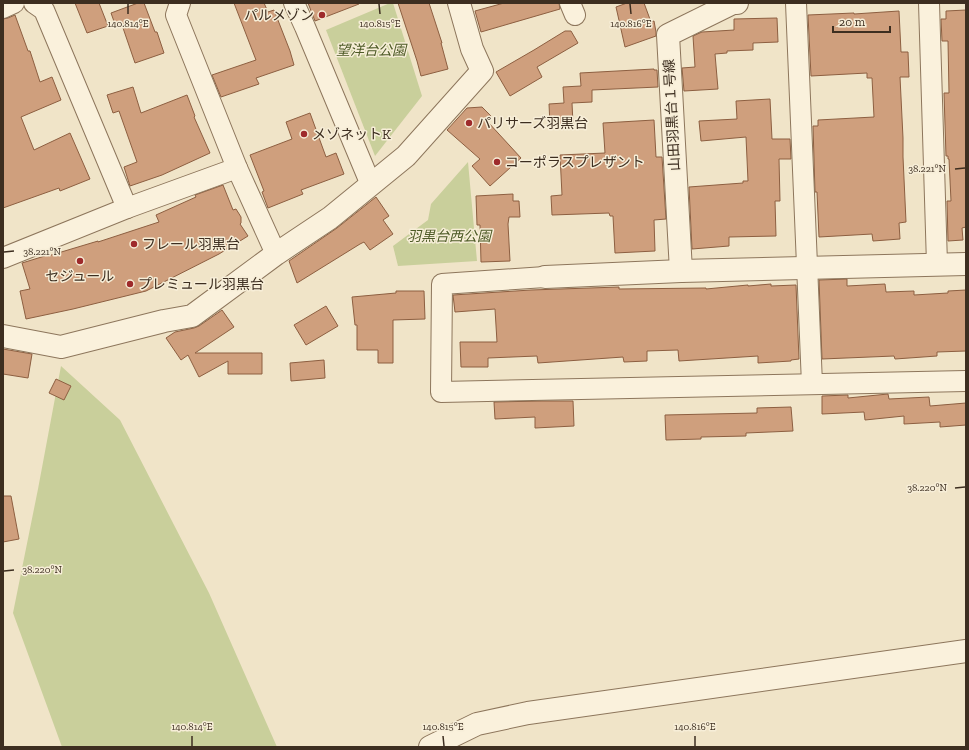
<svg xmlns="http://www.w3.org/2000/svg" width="969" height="750" font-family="'Zilla Slab','Noto Sans JP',serif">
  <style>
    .green { fill: #c9cf9b }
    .building { fill: #cf9f7d; stroke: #8d5f41 }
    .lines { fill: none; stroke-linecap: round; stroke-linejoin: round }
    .minor-casing { stroke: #8d765c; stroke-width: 22 }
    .tertiary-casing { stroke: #8d765c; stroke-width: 24 }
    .minor { stroke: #faf1dc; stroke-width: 20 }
    .tertiary { stroke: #faf1dc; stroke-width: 22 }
    .ticks { fill: none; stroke: #3d2e20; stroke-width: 1.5 }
    .poi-dot { fill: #9e2a2b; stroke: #f7eed8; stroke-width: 1.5 }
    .labels { text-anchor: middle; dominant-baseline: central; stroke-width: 3; stroke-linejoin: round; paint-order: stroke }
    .poi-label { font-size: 14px; fill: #3d2e20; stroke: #f7eed8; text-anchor: start }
    .park-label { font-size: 14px; font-style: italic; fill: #4d5a26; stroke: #f7eed8 }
    .street-label { font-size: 14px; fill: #3d2e20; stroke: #f7eed8 }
    .ticks-label { font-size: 10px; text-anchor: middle; fill: #3d2e20; stroke: #f7eed8; stroke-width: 3; stroke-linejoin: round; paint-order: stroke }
  </style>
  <rect width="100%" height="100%" fill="#f0e4c8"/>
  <g class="green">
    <path d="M390,3H393L422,96L375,156L326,30Z"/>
    <path d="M468,162L477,261L398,266L393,246L428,220L431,204Z"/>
    <path d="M61,366L120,420L209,593L277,747H62L13,613L38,489Z"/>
  </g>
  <g class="building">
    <path d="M75,3H99L108,26L87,33Z"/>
    <path d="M138,3H144L155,32H157L164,53L135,63L122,25L116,27L111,13Z"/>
    <path d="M234,3H264L268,12L274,10L290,51L294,65L256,78L259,84L221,97L212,75L256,60Z"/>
    <path d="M308,3H359V4L315,21Z"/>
    <path d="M398,3H429L442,43H441L448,69L421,76L417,61Z"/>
    <path d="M504,3H559L560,9L481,32L475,11Z"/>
    <path d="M627,3H644L651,22L654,21L656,32V36L625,47L616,7Z"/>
    <path d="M966,10V227L962,228L963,240L948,241L947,201H951L949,159H948V156H946L944,93H949L948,41H942L941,19H946V11Z"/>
    <path d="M899,11L901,52H908L909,77H900L903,138V157L906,222L899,223L900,239L873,241L872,234L819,237L817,192H815L813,126H818V120L874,117L872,78H867V73L811,76L808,15L854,13V14Z"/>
    <path d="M15,15L28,51H30L40,82L52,77L61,100L21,117L34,150L70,133L90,179L60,191L59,188L3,208V19L8,18Z"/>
    <path d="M777,18L778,42L753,43V50L727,51V53L715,54L718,89L684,91L682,68L695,67L693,36L702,32L734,30V19Z"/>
    <path d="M565,31H571L578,43L537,67L542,77L510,96L496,72L534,50Z"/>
    <path d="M654,69V70H657L658,87L592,90V102L572,103L573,124L550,125L549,104L564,103L563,87L581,86L580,73Z"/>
    <path d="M133,87L141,113L187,95L195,116L194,117L210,153L162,175L130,186L124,167L137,162L119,111L113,113L107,95Z"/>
    <path d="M770,99L772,139H790L791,159H779L780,201H775L776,236L729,237V246L692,249L689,187L743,183V181H748L746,137L701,141L699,121L737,119L736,101Z"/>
    <path d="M482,107L491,116L487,121L521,158L490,186L472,166L480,159L447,130L467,108Z"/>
    <path d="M310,113L326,157L336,153L344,174L301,190L303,194L268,208L262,192L264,191L250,155L292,139L286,122Z"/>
    <path d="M654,120L656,157H662L666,219L654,220L655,251L615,253L613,216H610L609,213L552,215L551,196L562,195L560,155L605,153L603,123Z"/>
    <path d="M223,185L233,210L236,209L241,217V223L240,224L248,236L219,254L146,291L73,309L26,319L20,291L30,289L22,263L48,255V256L98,241V242L159,222L156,215L196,197L195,195Z"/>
    <path d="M513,194V201H519L520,217H509L508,224L510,261L481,262L480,225H477L476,196Z"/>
    <path d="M376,197L389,216L383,220L393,234L370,250L364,242L360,244L297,283L289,261L337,228Z"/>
    <path d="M847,279V286L885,284L886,292L914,291V295L948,293V291L966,290V351L937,352V356L895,359L894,356L822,359L819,280Z"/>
    <path d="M771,284V286L796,285L799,359L791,360V361L758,363V356L679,361L678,350L647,351V361L624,362L623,357L538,363L537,356L488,358V367H461L460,342H497L495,309L455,312L453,295L531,290L619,287V289L706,288V289L748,285V286Z"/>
    <path d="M396,291H424L425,319L393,320V363H378V350H357V325H355L352,297L396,293Z"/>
    <path d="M326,306L338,326L306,345L294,325Z"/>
    <path d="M222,310L234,327L195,353H262V374H228V361L199,377L188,355L181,360L166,338L175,332L194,328L199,326Z"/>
    <path d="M3,349L32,354L28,378L3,374Z"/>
    <path d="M324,360L325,378L291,381L290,363Z"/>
    <path d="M56,379L71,386L64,400L49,393Z"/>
    <path d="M888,394L889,399L929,397L930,406L966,403V425L940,427V422L904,424V416L865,420L864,412L822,414V396L848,395V398Z"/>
    <path d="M542,401H573L574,426L535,428V417L495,419L494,402Z"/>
    <path d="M791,407L793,431L746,433V436L701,437V439L666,440L665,415L757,413V408Z"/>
    <path d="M3,496H11L19,539L3,542Z"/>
  </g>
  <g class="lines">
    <g class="minor-casing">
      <g id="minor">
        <path d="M34,3L44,10L127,208"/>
        <path d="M180,3L176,15L237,168L276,254"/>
        <path d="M294,3L305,27L371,185"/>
        <path d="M570,3L575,15"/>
        <path d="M796,3L812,384"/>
        <path d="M929,3L937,264"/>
        <path d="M3,8L14,3"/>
        <path d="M3,258L127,208L237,168"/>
        <path d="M545,277L442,284L441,392L966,381"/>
      </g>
    </g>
    <g class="tertiary-casing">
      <g id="tertiary">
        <path d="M681,271L668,35L733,3H737"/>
        <path d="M545,277L681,271L966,264"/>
        <path d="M3,336L61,347L164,321L192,316L276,254L330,218L406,156L482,71L472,49L459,3"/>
        <path d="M430,747L477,724L528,713L966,651"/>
      </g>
    </g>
    <use href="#minor" class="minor"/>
    <use href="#tertiary" class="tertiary"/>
  </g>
  <path class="ticks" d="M128,4V14M379,4L380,14M630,4L631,14M955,169L965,168M4,252L14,251M955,488L965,487M4,571L14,570M192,736V746M443,736L444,746M695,736V746"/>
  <g class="poi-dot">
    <circle cx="322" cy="15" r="4"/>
    <circle cx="469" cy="123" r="4"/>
    <circle cx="304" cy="134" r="4"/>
    <circle cx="497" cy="162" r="4"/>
    <circle cx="134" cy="244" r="4"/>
    <circle cx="80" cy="261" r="4"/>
    <circle cx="130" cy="284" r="4"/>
  </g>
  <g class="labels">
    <g class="poi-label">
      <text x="314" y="15" text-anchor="end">パルメゾン</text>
      <text x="477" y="123">パリサーズ羽黒台</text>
      <text x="312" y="134">メゾネットK</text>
      <text x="505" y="162">コーポラスプレザント</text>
      <text x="142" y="244">フレール羽黒台</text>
      <text x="80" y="276" text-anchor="middle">セジュール</text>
      <text x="138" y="284">プレミュール羽黒台</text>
    </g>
    <g class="park-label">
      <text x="371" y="50">望洋台公園</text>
      <text x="449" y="236">羽黒台西公園</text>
    </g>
    <g class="street-label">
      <text transform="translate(672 115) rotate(-93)">山田羽黒台１号線</text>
    </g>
  </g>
  <g class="ticks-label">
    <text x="128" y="27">140.814°E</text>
    <text x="380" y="27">140.815°E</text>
    <text x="631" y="27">140.816°E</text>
    <text x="927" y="172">38.221°N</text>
    <text x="42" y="255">38.221°N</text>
    <text x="927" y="491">38.220°N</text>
    <text x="42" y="573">38.220°N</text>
    <text x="192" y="730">140.814°E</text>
    <text x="443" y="730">140.815°E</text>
    <text x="695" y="730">140.816°E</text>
  </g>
  <rect width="969" height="750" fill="none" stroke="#3d2e20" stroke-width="8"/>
  <path d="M833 26v6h57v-6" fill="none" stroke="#3d2e20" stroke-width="2"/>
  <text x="839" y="26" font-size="12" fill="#3d2e20" stroke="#f7eed8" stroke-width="3" paint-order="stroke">20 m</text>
</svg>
